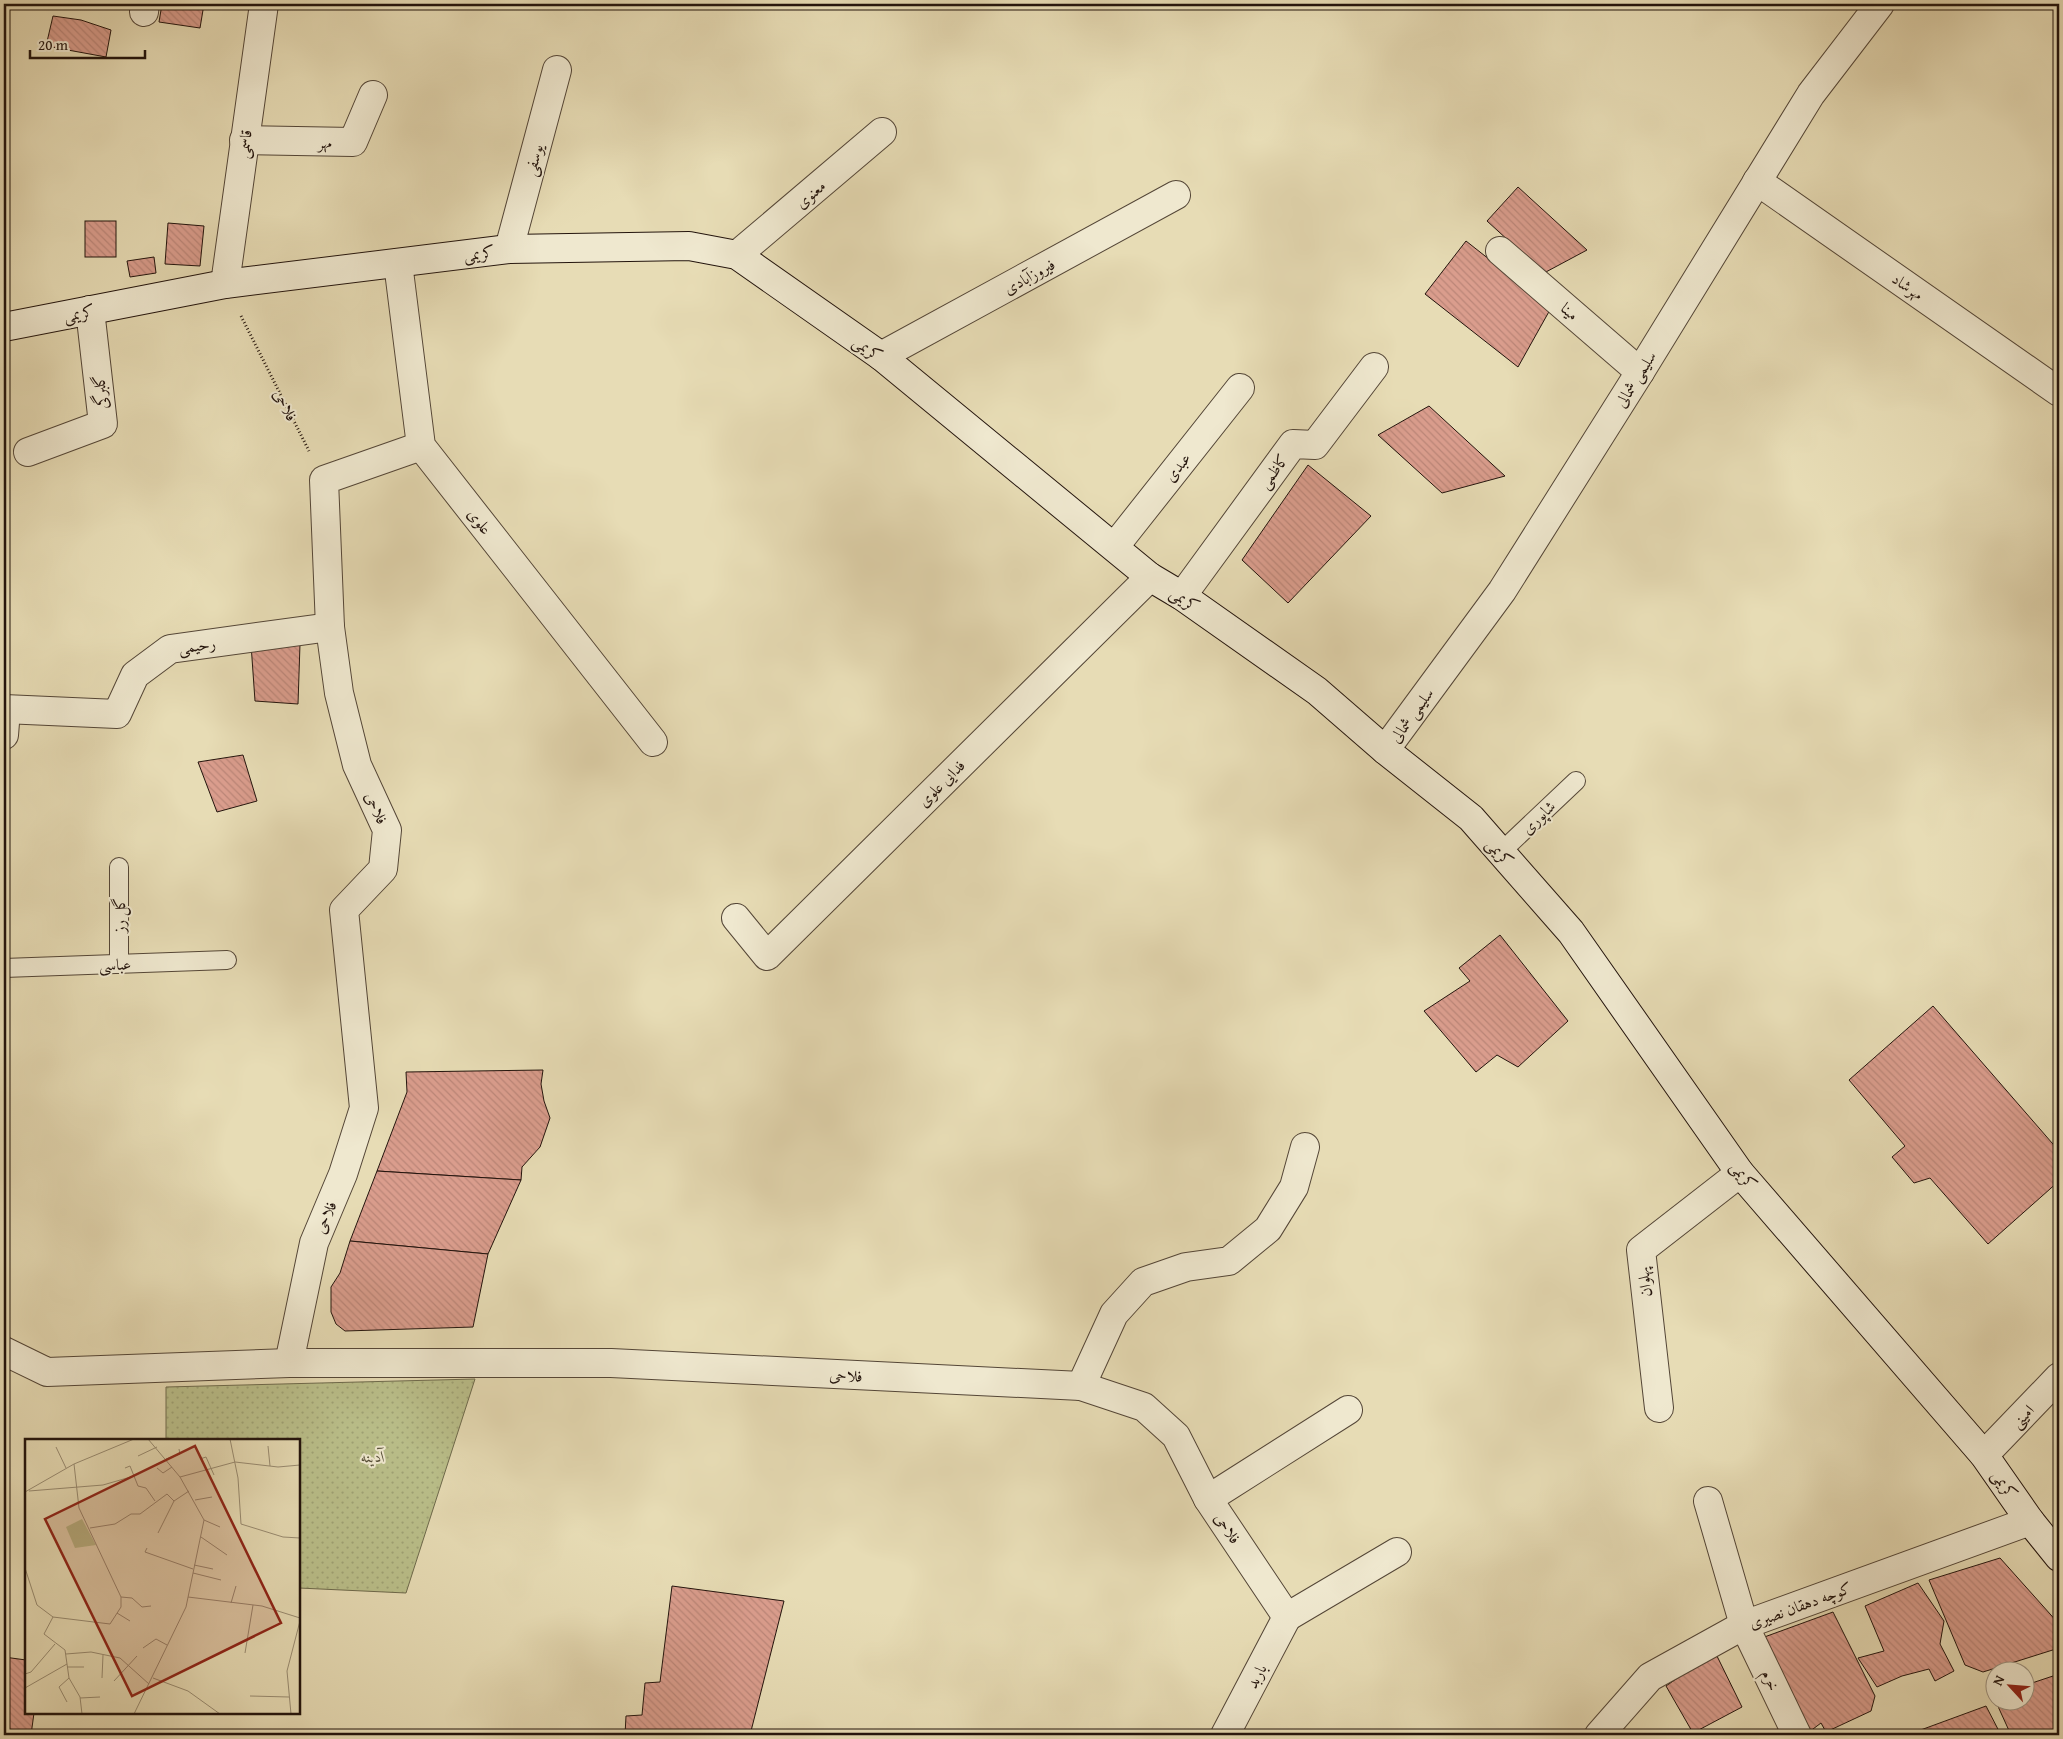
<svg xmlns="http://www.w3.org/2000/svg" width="2063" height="1739" font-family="'Gentium Book Plus',Amiri,serif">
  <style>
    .green { fill: url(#green-dots); stroke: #6e6a4c }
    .building { fill: url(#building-back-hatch); stroke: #23140d }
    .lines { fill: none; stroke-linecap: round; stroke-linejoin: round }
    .service-casing { stroke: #544637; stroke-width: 20 }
    .minor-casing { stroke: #544637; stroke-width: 30 }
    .secondary-casing { stroke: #23140d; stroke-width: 30 }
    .path { stroke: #23140d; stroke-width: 3; stroke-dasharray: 1 2.5; stroke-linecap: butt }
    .service { stroke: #efe8cf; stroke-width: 18 }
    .minor { stroke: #efe8cf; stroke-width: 28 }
    .secondary { stroke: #efe8cf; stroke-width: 28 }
    .labels { text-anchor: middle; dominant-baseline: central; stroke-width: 4; stroke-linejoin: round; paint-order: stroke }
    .street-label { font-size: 16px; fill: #23140d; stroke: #efe8cf }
    .park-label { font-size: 16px; font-style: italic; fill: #585039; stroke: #efe8cf }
    .inset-road { fill: none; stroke: #998c72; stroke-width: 1 }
    .view { fill: #8f2418; fill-opacity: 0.15; stroke: #8f2418; stroke-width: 2.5 }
    .inset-edge { fill: none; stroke: #23140d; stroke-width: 2.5 }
  </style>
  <defs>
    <pattern id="green-dots" width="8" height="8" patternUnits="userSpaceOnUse" patternTransform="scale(1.25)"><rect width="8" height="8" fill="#babf8a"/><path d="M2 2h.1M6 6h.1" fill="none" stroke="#a0a376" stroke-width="1.8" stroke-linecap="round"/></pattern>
    <pattern id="building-back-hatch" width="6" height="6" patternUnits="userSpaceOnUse" patternTransform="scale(1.25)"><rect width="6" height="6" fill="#da9d8d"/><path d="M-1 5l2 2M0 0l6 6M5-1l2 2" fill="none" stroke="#bb8678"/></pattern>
  </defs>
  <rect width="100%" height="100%" fill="#e7dcb5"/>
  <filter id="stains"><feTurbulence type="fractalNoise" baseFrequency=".004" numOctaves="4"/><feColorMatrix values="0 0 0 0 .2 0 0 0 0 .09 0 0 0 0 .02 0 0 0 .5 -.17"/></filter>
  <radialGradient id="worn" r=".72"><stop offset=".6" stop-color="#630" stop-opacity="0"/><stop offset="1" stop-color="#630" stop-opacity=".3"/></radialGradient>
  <path class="green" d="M475,1379L406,1593L299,1588V1440H166V1387Z"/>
  <g class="building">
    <path d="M162,4H204L200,28L159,22Z"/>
    <path d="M53,16L81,20L111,30L106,57L46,46Z"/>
    <path d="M1518,187L1587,250L1544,273L1487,221Z"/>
    <rect x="85" y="221" width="31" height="36"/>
    <path d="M168,223L204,226L200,266L165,264Z"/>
    <path d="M1466,241L1551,308L1518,367L1425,294Z"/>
    <path d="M154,257L156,273L130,277L127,261Z"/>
    <path d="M1429,406L1505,476L1442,493L1378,435Z"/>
    <path d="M1308,465L1371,516L1288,603L1242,560Z"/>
    <path d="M251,644H300L298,704L255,701Z"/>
    <path d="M243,755L257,801L217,812L198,762Z"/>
    <path d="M1500,935L1568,1021L1518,1067L1497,1055L1476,1072L1424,1011L1470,981L1459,968Z"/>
    <path d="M1933,1006L2059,1151V1181L1988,1244L1930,1178L1914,1183L1892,1157L1905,1146L1849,1080Z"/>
    <path d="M543,1070L541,1084L544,1101L550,1118L540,1147L522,1167L521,1180L377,1171L407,1092L406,1072Z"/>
    <path d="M377,1171L521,1180L488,1254L350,1241Z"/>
    <path d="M350,1241L488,1254L473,1327L345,1331L336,1324L331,1312V1287L340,1273Z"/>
    <path d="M2000,1558L2059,1624V1648L1983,1672L1965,1665L1929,1580Z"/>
    <path d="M1918,1583L1944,1621L1940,1644L1954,1671L1935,1681L1929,1669L1902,1676L1877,1687L1858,1658L1884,1651L1865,1606Z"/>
    <path d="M672,1586L784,1601L750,1735H625L626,1716L642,1715L645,1683L660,1682Z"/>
    <path d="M1833,1612L1875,1696L1871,1711L1826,1732L1821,1723L1805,1735L1748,1643Z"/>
    <path d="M1715,1652L1742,1707L1693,1733L1666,1686Z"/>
    <path d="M4,1657L26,1660V1713H34L31,1735H4Z"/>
    <path d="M2059,1674V1735H2011L1996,1702H2026V1685Z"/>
    <path d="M1986,1706L2001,1735H1907Z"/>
  </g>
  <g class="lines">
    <g class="service-casing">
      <g id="service">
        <path d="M1501,852L1576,781"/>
        <path d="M119,964V867"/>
        <path d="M4,968L227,960"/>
      </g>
    </g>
    <g class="minor-casing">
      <g id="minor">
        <path d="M144,12L145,4"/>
        <path d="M244,140L353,142L373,95"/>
        <path d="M1757,181L2059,392"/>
        <path d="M509,249L557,70"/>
        <path d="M1500,251L1640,372"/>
        <path d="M737,255L882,132"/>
        <path d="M398,263L421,446L653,742"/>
        <path d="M225,284L264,4"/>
        <path d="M881,356L1176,195"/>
        <path d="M28,452L103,424L90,310"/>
        <path d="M1115,546L1240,388"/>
        <path d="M1182,596L1293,444L1315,445L1374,367"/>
        <path d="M4,709L117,714L135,675L170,649L330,627"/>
        <path d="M4,735L6,710"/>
        <path d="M1385,750L1502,591L1640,372L1811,94L1880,4"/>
        <path d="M736,918L767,956L1150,577"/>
        <path d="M4,1351L47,1372L289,1363H611L1081,1386L1144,1407L1176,1436L1208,1499L1287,1617"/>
        <path d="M289,1363L314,1243L343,1174L364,1108L344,910L383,869L387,830L357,765L339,693L330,627L324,480L421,446"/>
        <path d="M1081,1386L1114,1314L1143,1282L1186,1267L1229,1261L1268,1229L1294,1187L1305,1147"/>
        <path d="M1659,1408L1641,1250L1740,1173"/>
        <path d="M1984,1455L2059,1377"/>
        <path d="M1208,1499L1348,1410"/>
        <path d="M1708,1501L1744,1625L1797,1735"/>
        <path d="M1287,1617L1397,1552"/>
        <path d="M1225,1735L1287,1617"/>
        <path d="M1599,1735L1650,1677L1744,1625L2030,1521"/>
      </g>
    </g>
    <g class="secondary-casing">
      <path id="secondary" d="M4,327L225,284L509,249L689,246L737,255L881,356L1150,577L1182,596L1317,691L1385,750L1471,818L1571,932L1740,1173L1984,1455L2030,1521L2059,1557"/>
    </g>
    <path class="path" d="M241,316L309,451"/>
    <use href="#service" class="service"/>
    <use href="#minor" class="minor"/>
    <use href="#secondary" class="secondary"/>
  </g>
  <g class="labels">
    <g class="street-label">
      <text transform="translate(325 142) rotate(1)">مهر</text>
      <text transform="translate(244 144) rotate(-82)">قاسمی</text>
      <text transform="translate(533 160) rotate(-75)">یوسفی</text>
      <text transform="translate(810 194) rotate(-41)">معنوی</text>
      <text transform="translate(479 253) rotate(-7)">کریمی</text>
      <text transform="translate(1029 276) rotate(-29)">فیروزآبادی</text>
      <text transform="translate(1908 286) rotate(35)">مهرشاد</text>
      <text transform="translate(1570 311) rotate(41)">مینا</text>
      <text transform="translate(79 313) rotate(-11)">کریمی</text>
      <text transform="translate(868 348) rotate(36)">کریمی</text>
      <text transform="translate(1635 379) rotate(-58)">سلیمی شمالی</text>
      <text transform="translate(100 392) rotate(-97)">گلبرگی</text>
      <text transform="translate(286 405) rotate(63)">فلاحی</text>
      <text transform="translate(1177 467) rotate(-52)">عبدی</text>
      <text transform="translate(1273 471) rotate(-54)">کاظمی</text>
      <text transform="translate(480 521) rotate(52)">علوی</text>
      <text transform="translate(1185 599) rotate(34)">کریمی</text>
      <text transform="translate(197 645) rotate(-8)">رحیمی</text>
      <text transform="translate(1411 715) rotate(-54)">سلیمی شمالی</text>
      <text transform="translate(941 783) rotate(-45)">فدایی علوی</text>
      <text transform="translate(377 808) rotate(66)">فلاحی</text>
      <text transform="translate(1538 817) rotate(-44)">شاپوری</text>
      <text transform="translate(1500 852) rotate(49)">کریمی</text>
      <text transform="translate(119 915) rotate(-90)">گل رز</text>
      <text transform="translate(115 964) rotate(-2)">عباسی</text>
      <text transform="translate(1744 1175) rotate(52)">کریمی</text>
      <text transform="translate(325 1217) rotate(-67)">فلاحی</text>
      <text transform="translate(1644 1282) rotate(-97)">پهلوان</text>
      <text transform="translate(846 1375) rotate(3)">فلاحی</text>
      <text transform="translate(2022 1416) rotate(-46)">امینی</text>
      <text transform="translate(2005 1484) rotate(55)">کریمی</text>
      <text transform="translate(1228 1528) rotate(56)">فلاحی</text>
      <text transform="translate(1800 1605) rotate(-20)">کوچه دهقان نصیری</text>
      <text transform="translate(1256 1676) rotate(-62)">باربد</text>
      <text transform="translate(1771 1680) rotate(64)">خرم</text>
    </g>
    <g class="park-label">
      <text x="373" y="1456">آدینه</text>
    </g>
  </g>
  <g transform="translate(25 1439)">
    <rect width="275" height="275" fill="#e7dcb5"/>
    <path d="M57,80L71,106L50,109L41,88Z" fill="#babf8a"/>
    <path class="inset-road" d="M205,0L213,39L216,85L258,98L275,99M243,7L245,27M31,8L41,29M113,17L132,8M141,20L155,15L154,10M175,20L181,18L189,36M49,25L54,69L96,158V168L85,185M100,29L105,27L113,47L121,49L130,62M132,29L138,34L147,28M155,38L210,23L253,28L275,26M4,52L78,46L109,37M0,53L49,25L109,0M170,61L187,58M179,81L195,88M65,89L90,85L106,75H115L142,55L149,62M133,94L149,62L164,52M176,98L202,116M122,109L120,113L168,130M169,126L188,130M0,129L12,166L28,178L19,195L40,211L44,239L55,258L57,275M168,134L196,141M96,158L107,159L117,168L126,167M163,158L237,167L275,179M206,164L211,147M92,174L105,182M28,178L85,185M118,209L131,200L142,206M220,214L228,166M41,215L66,213L95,219L124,245M42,228H59M0,235L6,233L30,205M77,239L78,216M128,239L163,252L195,275M89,242L112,217M0,249L42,225M225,257L264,258M55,259L75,258M42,263L34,248L44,239M109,275L161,168L179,81L155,38L123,0M266,275L262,232L275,182"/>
    <path class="view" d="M170,7L256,184L107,257L20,80Z"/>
    <rect width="275" height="275" class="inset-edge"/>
  </g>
  <rect width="2063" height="1739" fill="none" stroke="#e7dcb5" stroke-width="20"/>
  <rect x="5" y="5" width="2053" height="1729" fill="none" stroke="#23140d" stroke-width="2.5"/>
  <rect x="10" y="10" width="2043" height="1719" fill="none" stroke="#23140d"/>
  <g transform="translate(2010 1686) rotate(296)"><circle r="24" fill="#efe8cf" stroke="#9d9381"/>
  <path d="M0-4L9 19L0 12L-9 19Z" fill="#8f2418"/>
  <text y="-8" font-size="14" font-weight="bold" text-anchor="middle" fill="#23140d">N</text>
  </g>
  <path d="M30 50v8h115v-8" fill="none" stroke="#23140d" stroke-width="2.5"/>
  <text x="38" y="50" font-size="15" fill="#23140d" stroke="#efe8cf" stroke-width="4" paint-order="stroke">20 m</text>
  <rect width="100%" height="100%" filter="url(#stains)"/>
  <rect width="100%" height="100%" fill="url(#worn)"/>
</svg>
